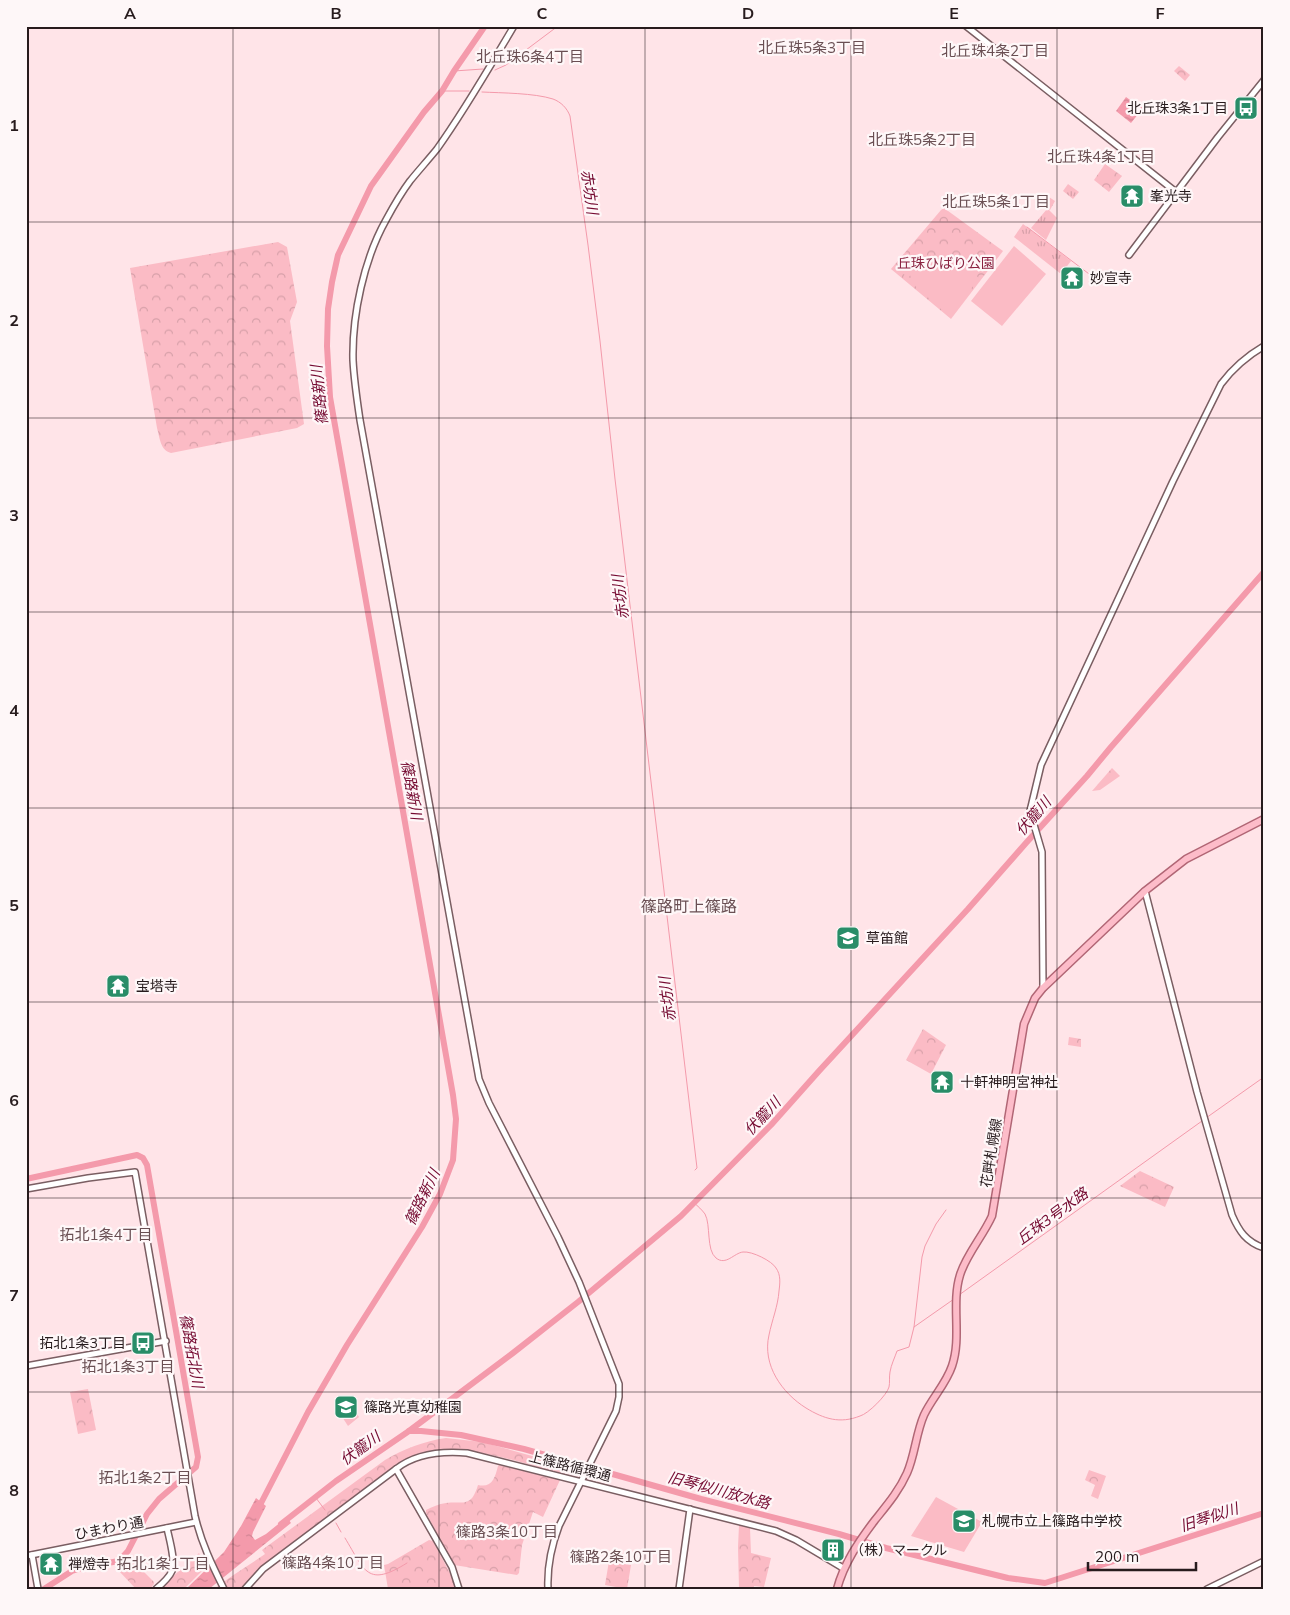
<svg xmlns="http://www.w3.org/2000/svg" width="1290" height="1615" font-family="Mulish,'Noto Sans JP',sans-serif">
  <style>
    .grass { fill: url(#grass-tufts) }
    .forest { fill: url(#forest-crowns) }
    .pitch { fill: #fbbbc5 }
    .water { fill: url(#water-ripples) }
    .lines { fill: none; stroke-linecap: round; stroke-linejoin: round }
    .stream { stroke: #f49aab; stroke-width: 1 }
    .river { stroke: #f49aab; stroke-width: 6 }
    .minor-casing { stroke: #7a5e62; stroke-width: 8 }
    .major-casing { stroke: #b16675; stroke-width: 9 }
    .minor { stroke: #fff; stroke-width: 5 }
    .major { stroke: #fdbcc9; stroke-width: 6 }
    .grid { fill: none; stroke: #271b1d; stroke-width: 1; stroke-opacity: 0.55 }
    .labels { text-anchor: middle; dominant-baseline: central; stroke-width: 4.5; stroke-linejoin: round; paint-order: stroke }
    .poi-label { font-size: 14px; fill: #271b1d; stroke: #fef7f8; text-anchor: start }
    .park-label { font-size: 14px; fill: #8a2341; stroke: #fef7f8 }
    .street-label { font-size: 14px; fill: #271b1d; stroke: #fef7f8 }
    .neighbourhood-label { font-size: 15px; fill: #6a4f53; stroke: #fef7f8 }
    .water-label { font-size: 15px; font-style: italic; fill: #750a31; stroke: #fef7f8 }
    .quarter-label { font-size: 16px; fill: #6a4f53; stroke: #fef7f8 }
    .neatline { fill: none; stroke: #271b1d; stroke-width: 2 }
    .grid-label { font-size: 16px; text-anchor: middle; font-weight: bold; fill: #271b1d }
  </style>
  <defs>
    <pattern id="grass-tufts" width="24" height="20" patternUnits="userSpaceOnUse" patternTransform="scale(1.25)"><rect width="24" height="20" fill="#fbbbc5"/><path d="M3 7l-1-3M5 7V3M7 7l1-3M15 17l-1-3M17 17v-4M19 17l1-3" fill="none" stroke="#d7a0a9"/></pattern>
    <pattern id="forest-crowns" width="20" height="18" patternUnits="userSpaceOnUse" patternTransform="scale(1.25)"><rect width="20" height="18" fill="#fbbbc5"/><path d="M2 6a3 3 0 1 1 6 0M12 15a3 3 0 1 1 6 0" fill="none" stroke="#d7a0a9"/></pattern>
    <pattern id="water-ripples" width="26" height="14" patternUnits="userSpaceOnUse" patternTransform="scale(1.25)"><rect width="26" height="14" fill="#f49aab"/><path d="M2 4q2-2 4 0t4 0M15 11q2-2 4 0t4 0" fill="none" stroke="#d18493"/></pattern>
  </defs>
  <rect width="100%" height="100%" fill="#ffe4e8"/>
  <g class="grass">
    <path d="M1068,184L1079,192L1073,199L1063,191Z"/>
    <path d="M1046,195L1055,201L1050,210H1049L1057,218L1046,240L1031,228L1047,209L1040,203Z"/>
    <path d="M1023,224L1071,261L1061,274L1014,237Z"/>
  </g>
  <g class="forest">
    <path d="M1179,66L1190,75L1185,81L1174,71Z"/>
    <path d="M1105,164L1122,176L1109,192L1094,180Z"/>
    <path d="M944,208L1003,251L951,319L891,269L941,210Z"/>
    <path d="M278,242L287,247L297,302L290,321L304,424L297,428L171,453C160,450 160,438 157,428L130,268Z"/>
    <path d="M1112,768L1120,776L1100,790L1092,791Z"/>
    <path d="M923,1029L946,1045L931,1074L906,1060Z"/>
    <path d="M1069,1037L1081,1039V1047L1068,1045Z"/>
    <path d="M1140,1171L1174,1187L1165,1207L1120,1186Z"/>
    <path d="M88,1389L96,1430L78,1434L70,1392Z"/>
    <path d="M446,1438L482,1442L564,1465L561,1473C521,1463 465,1442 424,1453C410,1456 398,1465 386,1473L269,1561L257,1572L241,1589H214C230,1576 248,1566 265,1554L262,1550L385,1460C404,1449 424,1441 446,1438Z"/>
    <path d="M499,1465L560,1480L543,1517L533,1512L522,1545L519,1573L517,1575L454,1565L426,1513V1510C432,1507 439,1504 446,1503C464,1501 471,1508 478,1485C492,1488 495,1478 498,1466Z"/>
    <path d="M1089,1470L1106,1476L1098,1499L1091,1496L1095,1485L1085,1480Z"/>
    <path d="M739,1525L750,1528L751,1553L771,1558L764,1587L754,1586V1589H739L738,1547Z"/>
    <path d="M429,1540L433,1541L452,1577L456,1589H388L384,1565L388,1564Z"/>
    <path d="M199,1553L206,1567L184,1589H159Z"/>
    <path d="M131,1559L154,1582V1584L150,1589H136L118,1570Z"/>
    <path d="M609,1561L631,1565L627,1589L605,1585Z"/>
  </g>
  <g class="pitch">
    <path d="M1014,246L1046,274L1002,326L971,301Z"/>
    <path d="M947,251L979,278L950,317L914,285L940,252Z"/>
    <path d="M911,252L922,262L908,278L898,269Z"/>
    <path d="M347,1397L359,1417L348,1426L337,1409Z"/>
    <path d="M936,1497L982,1522L964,1552L911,1536Z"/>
  </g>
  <g class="water">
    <path d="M1126,97L1133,102L1135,101L1143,108L1131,123L1116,111Z"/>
    <path d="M256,1498L266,1506L253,1532L252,1536L255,1540L266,1534L287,1517L291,1523L209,1589H186L224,1552L241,1526Z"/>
  </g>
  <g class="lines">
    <g class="stream">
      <path d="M495,70L506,65L558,26"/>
      <path d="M454,71L483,69"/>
      <path d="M442,91H469"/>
      <path d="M482,92C502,93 534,93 553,99C561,102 567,108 570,116L588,245L600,341L615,479L697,1168L695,1170"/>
      <path d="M1027,227L1101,283"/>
      <path d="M1206,1118L1264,1077"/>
      <path d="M694,1203C698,1206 702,1210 705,1214C711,1225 706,1250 716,1258C726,1266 734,1253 743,1252C752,1251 772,1261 776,1268C781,1275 780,1283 779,1291C778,1306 772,1320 769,1335C762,1365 782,1393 806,1408C824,1419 840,1424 860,1416C868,1414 887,1395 889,1387C890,1383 889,1377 890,1372C891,1365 895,1357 897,1351L909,1347L914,1327L922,1257L925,1246L936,1224L946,1210"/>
      <path d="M959,1295L1202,1121"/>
      <path d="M914,1327L954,1299"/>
      <path d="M316,1498L325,1510"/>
      <path d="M336,1523L341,1532"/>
      <path d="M345,1538C365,1571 367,1588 407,1563"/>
    </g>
    <g class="river">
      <path d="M26,1179L137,1155L143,1158L147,1165L198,1457L196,1467L159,1499L147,1514L128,1551L119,1561L85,1567L72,1571L44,1589"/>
      <path d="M409,1431H421L461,1435L524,1449L701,1499L839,1534L886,1548L1008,1578L1045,1583L1264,1513"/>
      <path d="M258,1509L308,1412L347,1345L422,1227L440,1194L453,1160L456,1119L453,1095L330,397L327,346L328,309L332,282L338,255L371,186L424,112L442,91L454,71L485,26"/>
      <path d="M281,1524L336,1481L409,1431L513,1353L578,1302L681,1216L771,1125L819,1071L968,909L1026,843L1087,776L1111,747L1264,572"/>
    </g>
    <g class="minor-casing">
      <g id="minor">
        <path d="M514,26C489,68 465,110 437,149C428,160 419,170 410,181C401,193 393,207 386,220C364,259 352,315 353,360C354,380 357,400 360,420L479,1079L489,1103L558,1237L579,1282L619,1384V1397L616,1411L559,1526C551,1547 547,1567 548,1589"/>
        <path d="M966,26L1176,192"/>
        <path d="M1129,255L1218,137L1264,80"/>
        <path d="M1145,891L1197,1092L1232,1215C1239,1231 1246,1242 1264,1248"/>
        <path d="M1043,988L1042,852L1030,811L1041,765L1173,481L1221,384C1233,368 1247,356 1264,346"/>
        <path d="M26,1189L88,1178L135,1172L195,1516C201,1542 212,1565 224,1589"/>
        <path d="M26,1366L166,1341"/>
        <path d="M32,1555L38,1589"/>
        <path d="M26,1556L196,1522"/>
        <path d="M156,1589C162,1584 169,1578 172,1571C176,1561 169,1538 167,1528"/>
        <path d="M245,1589L263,1569L396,1469"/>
        <path d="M459,1589L452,1567L396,1469C416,1453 443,1451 467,1453L776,1531L796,1540L843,1568"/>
        <path d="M679,1589L690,1509"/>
        <path d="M1207,1589L1264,1561"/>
      </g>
    </g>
    <g class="major-casing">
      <path id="major" d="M837,1589C844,1563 859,1541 875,1520C887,1505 899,1491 907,1473C915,1455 916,1433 924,1415C932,1398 946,1384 952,1366C962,1337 951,1304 960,1275C966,1255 983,1236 992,1216L1024,1024L1035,998L1043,988L1145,891L1186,859L1264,819"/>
    </g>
    <use href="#minor" class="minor"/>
    <use href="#major" class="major"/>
  </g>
  <path class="grid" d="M233,26V1589M439,26V1589M645,26V1589M851,26V1589M1057,26V1589M26,222H1264M26,418H1264M26,612H1264M26,808H1264M26,1002H1264M26,1198H1264M26,1392H1264"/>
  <defs>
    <g id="bus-square" transform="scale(1.25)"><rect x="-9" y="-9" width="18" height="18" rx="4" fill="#298d68" stroke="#fef7f8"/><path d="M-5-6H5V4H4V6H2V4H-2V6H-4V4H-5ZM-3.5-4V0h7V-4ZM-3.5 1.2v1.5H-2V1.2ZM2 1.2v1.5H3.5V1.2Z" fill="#fff"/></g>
    <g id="temple-square" transform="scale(1.25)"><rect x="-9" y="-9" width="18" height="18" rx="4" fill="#298d68" stroke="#fef7f8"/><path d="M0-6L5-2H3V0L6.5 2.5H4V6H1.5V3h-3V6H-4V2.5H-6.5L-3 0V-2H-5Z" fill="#fff"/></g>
    <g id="school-square" transform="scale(1.25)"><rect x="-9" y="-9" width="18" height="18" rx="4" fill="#298d68" stroke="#fef7f8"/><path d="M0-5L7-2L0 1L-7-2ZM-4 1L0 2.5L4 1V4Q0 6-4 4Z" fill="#fff"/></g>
    <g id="building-square" transform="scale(1.25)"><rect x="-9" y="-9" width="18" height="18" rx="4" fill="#298d68" stroke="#fef7f8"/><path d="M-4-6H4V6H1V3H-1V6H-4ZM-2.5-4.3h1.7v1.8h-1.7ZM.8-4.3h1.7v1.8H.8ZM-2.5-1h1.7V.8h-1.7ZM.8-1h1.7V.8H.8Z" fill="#fff"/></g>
  </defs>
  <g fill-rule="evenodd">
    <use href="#bus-square" x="1246" y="108"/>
    <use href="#temple-square" x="1132" y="196"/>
    <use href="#temple-square" x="1072" y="278"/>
    <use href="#school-square" x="848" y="938"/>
    <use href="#temple-square" x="118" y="986"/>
    <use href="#temple-square" x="942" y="1082"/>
    <use href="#bus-square" x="143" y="1343"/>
    <use href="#school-square" x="346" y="1407"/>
    <use href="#school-square" x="964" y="1521"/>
    <use href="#building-square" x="833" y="1550"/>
    <use href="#temple-square" x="51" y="1564"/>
  </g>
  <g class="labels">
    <g class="poi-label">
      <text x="1228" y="108" text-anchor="end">北丘珠3条1丁目</text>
      <text x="1150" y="196">峯光寺</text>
      <text x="1090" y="278">妙宣寺</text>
      <text x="866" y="938">草笛館</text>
      <text x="136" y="986">宝塔寺</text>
      <text x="960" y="1082">十軒神明宮神社</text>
      <text x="126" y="1343" text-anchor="end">拓北1条3丁目</text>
      <text x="364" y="1407">篠路光真幼稚園</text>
      <text x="982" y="1521">札幌市立上篠路中学校</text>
      <text x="850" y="1550">（株）マークル</text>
      <text x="68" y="1564">禅燈寺</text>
    </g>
    <g class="park-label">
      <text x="946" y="263">丘珠ひばり公園</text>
    </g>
    <g class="street-label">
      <text transform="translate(991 1153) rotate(-81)">花畔札幌線</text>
      <text transform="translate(570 1466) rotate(14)">上篠路循環通</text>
      <text transform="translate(109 1528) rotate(-11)">ひまわり通</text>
    </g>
    <g class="neighbourhood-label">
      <text x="812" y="47">北丘珠5条3丁目</text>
      <text x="995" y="50">北丘珠4条2丁目</text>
      <text x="530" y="56">北丘珠6条4丁目</text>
      <text x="922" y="139">北丘珠5条2丁目</text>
      <text x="1101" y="156">北丘珠4条1丁目</text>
      <text x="996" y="201">北丘珠5条1丁目</text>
      <text x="106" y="1234">拓北1条4丁目</text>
      <text x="128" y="1366">拓北1条3丁目</text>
      <text x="145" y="1477">拓北1条2丁目</text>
      <text x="507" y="1531">篠路3条10丁目</text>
      <text x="621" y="1556">篠路2条10丁目</text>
      <text x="333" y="1562">篠路4条10丁目</text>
      <text x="163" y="1563">拓北1条1丁目</text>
    </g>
    <g class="water-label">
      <text transform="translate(590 192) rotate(82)">赤坊川</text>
      <text transform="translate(319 395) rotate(-96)">篠路新川</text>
      <text transform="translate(620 597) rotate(-97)">赤坊川</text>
      <text transform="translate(412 790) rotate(80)">篠路新川</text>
      <text transform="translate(1033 816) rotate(-49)">伏籠川</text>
      <text transform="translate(667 999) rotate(-97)">赤坊川</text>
      <text transform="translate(762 1116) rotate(-47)">伏籠川</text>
      <text transform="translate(422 1197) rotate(-64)">篠路新川</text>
      <text transform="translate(1052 1216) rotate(-36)">丘珠3号水路</text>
      <text transform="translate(192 1351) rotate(80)">篠路拓北川</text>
      <text transform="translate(360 1448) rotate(-36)">伏籠川</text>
      <text transform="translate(719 1490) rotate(15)">旧琴似川放水路</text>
      <text transform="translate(1209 1517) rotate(-18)">旧琴似川</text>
    </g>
    <g class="quarter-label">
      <text x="689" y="906">篠路町上篠路</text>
    </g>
  </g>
  <rect width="1290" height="1615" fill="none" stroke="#fef7f8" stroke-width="55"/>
  <path d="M1088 1562v8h108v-8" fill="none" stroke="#271b1d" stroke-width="2.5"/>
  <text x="1095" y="1562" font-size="15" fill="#271b1d" stroke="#fef7f8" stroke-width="4" paint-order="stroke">200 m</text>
  <rect x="28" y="28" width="1234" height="1560" class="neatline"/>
  <g class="grid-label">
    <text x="130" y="19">A</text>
    <text x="336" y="19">B</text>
    <text x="542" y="19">C</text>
    <text x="748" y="19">D</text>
    <text x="954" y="19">E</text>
    <text x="1160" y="19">F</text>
    <text x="14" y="131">1</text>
    <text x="14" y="326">2</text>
    <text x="14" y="521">3</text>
    <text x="14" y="716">4</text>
    <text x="14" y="911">5</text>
    <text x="14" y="1106">6</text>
    <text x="14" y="1301">7</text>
    <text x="14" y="1496">8</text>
  </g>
</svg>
